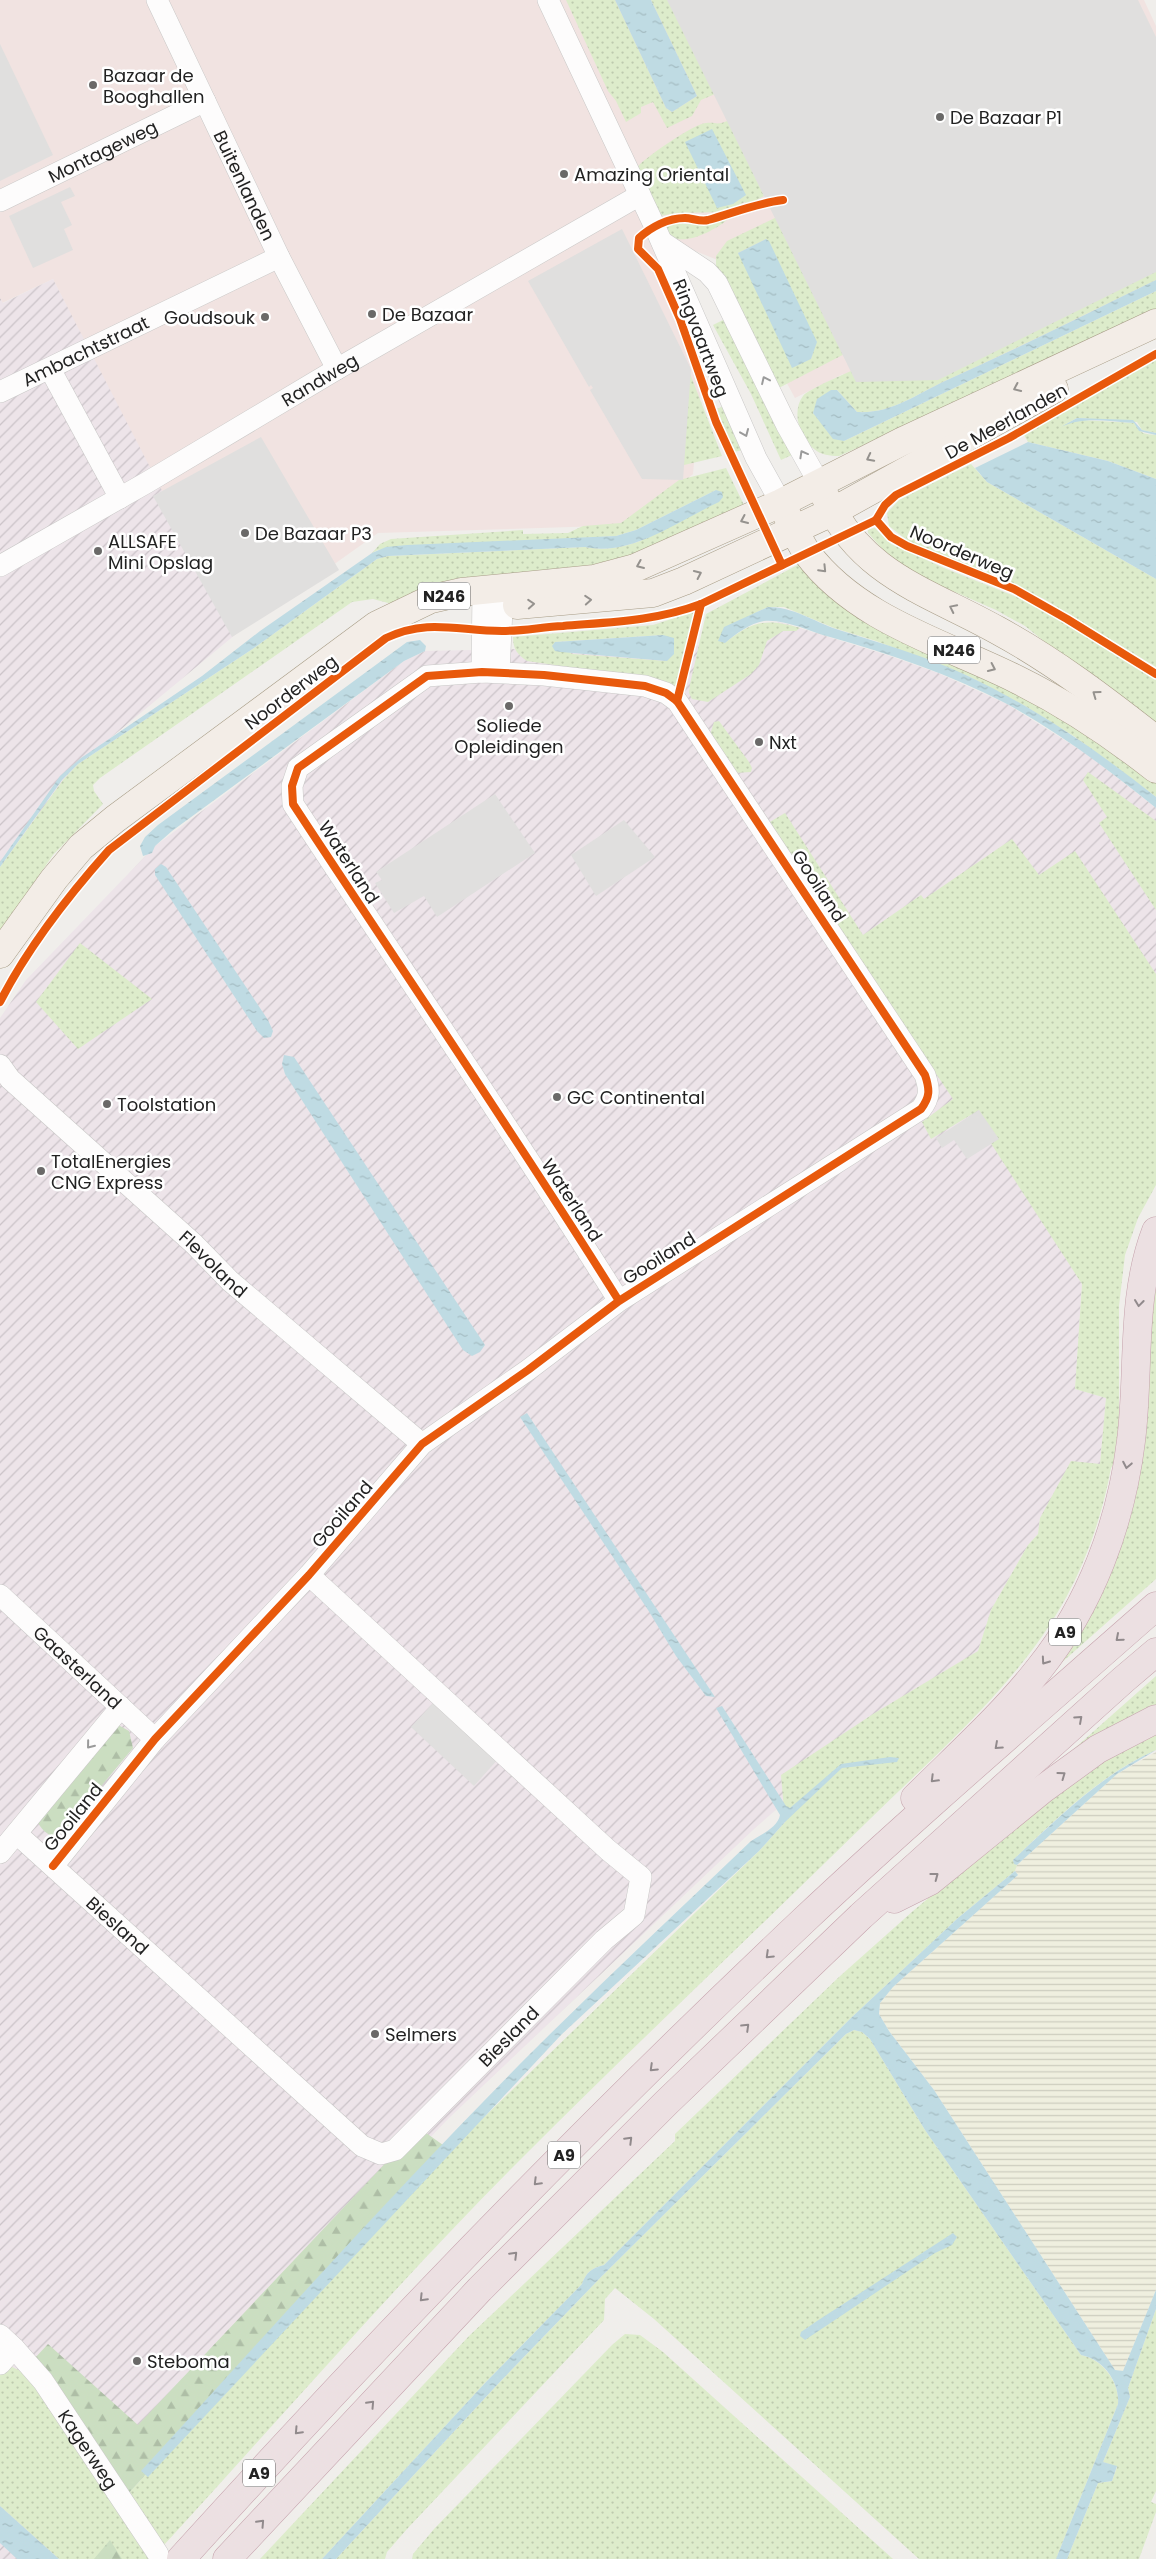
<svg xmlns="http://www.w3.org/2000/svg" width="1156" height="2559" font-family="Poppins,sans-serif">
  <style>
    .commercial { fill: #f1e3e1 }
    .industrial { fill: url(#industrial-furrows) }
    .farmland { fill: url(#farmland-rules) }
    .grass { fill: url(#grass-dots); fill-rule: evenodd }
    .forest { fill: url(#forest-firs) }
    .parking { fill: #e0dfde }
    .water { fill: url(#water-ripples) }
    .lines { fill: none; stroke-linecap: round; stroke-linejoin: round }
    .minor-casing { stroke: #c9c8c7; stroke-width: 22 }
    .major-casing { stroke: #a79c86; stroke-width: 29 }
    .highway-casing { stroke: #c5a2ac; stroke-width: 29 }
    .minor { stroke: #fdfcfc; stroke-width: 21 }
    .major { stroke: #f3ede7; stroke-width: 28 }
    .highway { stroke: #ece0e2; stroke-width: 28 }
    .cycleway-casing { stroke: #fff; stroke-width: 11 }
    .cycleway { stroke: #e8590c; stroke-width: 8 }
    .oneway { stroke: #9a9a9a }
    .oneway2 { stroke: #95928e }
    .oneway3 { stroke: #918a8c }
    .poi-dot { fill: #6a6968; stroke: #fff; stroke-width: 2 }
    .labels { text-anchor: middle; dominant-baseline: central; stroke-width: 5; stroke-linejoin: round; paint-order: stroke }
    .shield { fill: #fff; stroke: #646464; stroke-width: 1 }
    .shield-label { font-size: 16px; font-weight: bold; fill: #222 }
    .poi-label { font-size: 18px; fill: #222; stroke: #fff; text-anchor: start }
    .street-label { font-size: 18px; fill: #222; stroke: #fff }
  </style>
  <defs>
    <pattern id="industrial-furrows" width="10" height="10" patternUnits="userSpaceOnUse" patternTransform="scale(1.25)"><rect width="10" height="10" fill="#ede4e9"/><path d="M-1 1l2-2M0 10L10 0M9 11l2-2" fill="none" stroke="#cbc3c8"/></pattern>
    <pattern id="farmland-rules" width="6" height="5" patternUnits="userSpaceOnUse" patternTransform="scale(1.25)"><rect width="6" height="5" fill="#efefdf"/><path d="M0 2.5h6" fill="none" stroke="#cdcdbf"/></pattern>
    <pattern id="grass-dots" width="8" height="8" patternUnits="userSpaceOnUse" patternTransform="scale(1.25)"><rect width="8" height="8" fill="#ddeccb"/><path d="M2 2h.1M6 6h.1" fill="none" stroke="#bdcaae" stroke-width="1.8" stroke-linecap="round"/></pattern>
    <pattern id="forest-firs" width="22" height="20" patternUnits="userSpaceOnUse" patternTransform="scale(1.25)"><rect width="22" height="20" fill="#cbdec1"/><path d="M5 1l3.5 6h-7zM16 11l3.5 6h-7z" fill="#aebea6"/></pattern>
    <pattern id="water-ripples" width="26" height="14" patternUnits="userSpaceOnUse" patternTransform="scale(1.25)"><rect width="26" height="14" fill="#bfdbe3"/><path d="M2 4q2-2 4 0t4 0M15 11q2-2 4 0t4 0" fill="none" stroke="#a4bcc2"/></pattern>
  </defs>
  <rect width="100%" height="100%" fill="#f0eeeb"/>
  <path class="commercial" d="M0,0H1144L1156,26V289L939,389L852,391L843,374L795,398L720,261L678,244L657,254L696,357L701,384L693,474L634,525L378,533L232,637L53,279L2,303L0,298Z"/>
  <g class="industrial">
    <path d="M53,279L236,634L73,769L0,866V298L3,303Z"/>
    <path d="M780,622L887,655L938,673L1007,704L1087,754L1156,808V1083L1035,1208L1082,1284L1075,1389L1106,1398L1100,1464L1040,1518L1038,1534L1028,1545L991,1610L978,1651L845,1749L753,1830L449,2118L123,2457L80,2530L55,2559H0V1018L26,980L155,846L404,661L425,651L719,645Z"/>
  </g>
  <path class="farmland" d="M1156,1752V2290L1123,2371L1115,2370L934,2090L889,2031L879,2014L880,2003L893,1987L1018,1875L1015,1871L1017,1865L1117,1774Z"/>
  <g class="grass">
    <path d="M566,0H615L666,108L672,112L697,96L651,0H669L715,94L701,100L692,116L667,128L653,102L641,107V113L626,122L616,101L608,91Z"/>
    <path d="M729,120L764,196L747,205L745,202L723,212L678,213L659,216L638,166C648,156 693,124 706,123C717,122 717,126 729,120Z"/>
    <path d="M783,214L858,347L773,391L716,267V256L727,241ZM766,239L813,352L811,359L738,253Z"/>
    <path d="M727,220C715,230 687,245 672,237C669,235 666,231 664,228L676,223L700,225Z"/>
    <path d="M1156,263V280C1086,314 1016,349 945,381C915,395 891,414 857,412L837,390C824,391 819,403 813,413L844,441L1156,291V314L839,456C830,456 821,455 814,449C800,438 791,412 803,396C808,389 847,373 858,368Z"/>
    <path d="M729,317L794,454L781,460L751,394L713,325Z"/>
    <path d="M1156,359V433L1142,430L1137,422L1077,418L1058,428L1072,421L1081,420L1134,423C1141,433 1142,434 1156,435V479L1108,461L1028,442L1024,435Z"/>
    <path d="M689,371L722,456L680,466Z"/>
    <path d="M723,406L743,450L734,452L717,409Z"/>
    <path d="M971,464L987,482L1156,579V667L1044,599L912,544L889,526L887,513L899,500Z"/>
    <path d="M726,468L746,509L586,573L392,604L373,599L352,602L100,778L93,785L94,791L103,804L53,855L0,932V867L63,780L78,764L254,648L377,559L388,556L585,547C634,557 681,521 716,490L636,530L616,536L378,550L372,553L380,544L391,539L523,530V534L568,533L583,526L621,523L679,480Z"/>
    <path d="M875,528L891,544L944,568L1034,604L1156,680V731L1025,626L996,610L916,575L884,551L868,533V529Z"/>
    <path d="M803,562L1001,679L1156,781V797L1075,737L1025,706L968,676L876,641L834,628L784,607H768L757,612L725,643C752,621 766,618 800,628L796,631H783L767,641L759,665L751,674L708,702L692,699L689,693L690,684L706,614Z"/>
    <path d="M693,612L696,613L677,688L665,681L527,661C517,654 513,649 513,637L653,625ZM663,635L667,661L572,654L555,642Z"/>
    <path d="M719,721L749,762L752,768L751,772L734,773L710,735L714,722Z"/>
    <path d="M1088,772L1156,821V910L1099,823L1107,817L1083,780Z"/>
    <path d="M785,813L863,935L921,895L924,899L1012,839L1039,875L1075,851L1156,974V1185L1138,1218L1125,1255L1119,1306V1430L1116,1460L1111,1468C1100,1527 1078,1585 1043,1635C995,1704 929,1761 869,1820C755,1932 638,2042 525,2155C400,2280 283,2415 164,2545L128,2494L318,2285L450,2150L759,1851L785,1822L781,1775L873,1714L978,1651L991,1610L1028,1545L1038,1534L1040,1518L1071,1461L1100,1464L1106,1398L1075,1389L1082,1284L990,1142L979,1110L931,1139L922,1122L953,1099L768,823Z"/>
    <path d="M80,943L152,999L78,1049L36,1002Z"/>
    <path d="M1156,1245V1579L1034,1687L1093,1598Z"/>
    <path d="M1156,1676V1710L1031,1787Z"/>
    <path d="M1156,1729V1750C1101,1774 1056,1819 1013,1860L1017,1865L1015,1871L958,1918L852,2017L604,2265C592,2268 586,2272 582,2284L485,2383L322,2559H260L469,2336L675,2141V2134L839,1977L913,1911L1062,1787Z"/>
    <path d="M854,2030L862,2032L870,2039L925,2130L1081,2355C1102,2359 1120,2382 1118,2404L1056,2559H919L654,2319L615,2288L605,2299L604,2320L407,2529L387,2552L385,2559H336L497,2385L602,2276L846,2034Z"/>
    <path d="M1156,2309V2491L1151,2502L1156,2504V2512L1139,2559H1067L1098,2483L1112,2481L1117,2467L1103,2462L1130,2397L1128,2388Z"/>
    <path d="M625,2334L640,2335L663,2352L893,2559H412L413,2554L434,2529L612,2345Z"/>
    <path d="M0,2366H10L29,2375L149,2559H59L0,2506Z"/>
  </g>
  <g class="forest">
    <path d="M120,1726L129,1731L133,1748L63,1832L56,1837C46,1835 40,1828 37,1820L113,1727Z"/>
    <path d="M422,2130L450,2150L318,2285L128,2494L34,2359L48,2344L138,2425L398,2150Z"/>
    <path d="M110,2540L122,2559H94Z"/>
  </g>
  <g class="parking">
    <path d="M667,0H1138L1156,37V272L938,380L856,382Z"/>
    <path d="M0,44L53,155L0,181Z"/>
    <path d="M70,187L75,196L61,202L72,225L64,229L73,250L33,268L9,216Z"/>
    <path d="M622,229L691,369L683,480L642,479L590,390L593,388L591,385L589,387L528,281Z"/>
    <path d="M261,437L339,570L232,637L153,496Z"/>
    <path d="M495,794L535,853L437,917L424,896L394,913L375,883L382,880L376,872Z"/>
    <path d="M624,820L655,857L596,896L571,855Z"/>
    <path d="M979,1110L999,1139L967,1159L954,1140L942,1148L936,1138Z"/>
    <path d="M435,1701L499,1758L474,1786L411,1727Z"/>
  </g>
  <g class="water">
    <path d="M615,0H651L697,96L672,112L666,108Z"/>
    <path d="M712,129L746,195L733,204L717,208L685,142Z"/>
    <path d="M766,239L769,241L817,342L811,359L792,368L738,253Z"/>
    <path d="M1156,280V291L844,441L833,439L813,413L817,399L831,390H837L857,412C891,414 915,395 945,381C1017,349 1086,314 1156,280Z"/>
    <path d="M1077,418L1133,420L1142,430L1156,433V435L1139,431L1134,423C1106,422 1083,415 1057,429Z"/>
    <path d="M1028,442L1108,461L1156,479V579L987,482L975,468Z"/>
    <path d="M716,490L722,492L723,497L719,502C678,521 631,557 585,547L388,556L377,559L254,648L78,764L62,780L0,867V862L60,776L81,758L202,676L260,631L372,553L386,547L407,545L616,536L636,530Z"/>
    <path d="M768,607C793,607 813,621 836,629C880,643 926,656 968,676C1036,708 1098,751 1156,797V808C1109,770 1060,733 1007,704C952,675 890,654 830,637C810,632 786,619 764,621C750,623 736,634 725,643L718,641L724,627Z"/>
    <path d="M663,635L674,638V654L667,661L561,652L555,651L552,646L555,642Z"/>
    <path d="M420,640L426,646L425,651L404,661L172,831L155,846L152,853L143,856L140,846L145,837L158,825L407,642Z"/>
    <path d="M161,864L166,867L268,1020L273,1031L271,1037L264,1038L257,1031L155,875V869Z"/>
    <path d="M284,1055L294,1057L485,1345L480,1352L472,1356L463,1350L285,1074L282,1064Z"/>
    <path d="M527,1413L715,1697L706,1696L676,1656L648,1610L520,1417Z"/>
    <path d="M722,1706L786,1806L790,1808L841,1764L890,1757L899,1758L897,1762L842,1768L785,1822L759,1851L561,2035L148,2477L141,2471C270,2330 397,2187 532,2052C604,1980 678,1911 751,1841C761,1835 778,1827 780,1815L716,1708Z"/>
    <path d="M1156,1750L1117,1774L1017,1865L1014,1864L1013,1860C1057,1819 1100,1775 1156,1750Z"/>
    <path d="M1015,1871L1018,1875L893,1987L880,2003L879,2014L889,2031L934,2090L1115,2370L1123,2371L1156,2290V2309L1128,2388L1130,2397L1103,2462L1117,2466L1112,2481L1098,2483L1067,2559H1056L1118,2404C1120,2382 1103,2359 1081,2355L925,2130L870,2039L862,2032L854,2030L846,2034L602,2276L497,2385L336,2559H322L485,2383L582,2284C586,2272 592,2268 604,2265L852,2017L958,1918Z"/>
    <path d="M953,2233L957,2237L952,2245L935,2253L805,2340L800,2336L801,2332L817,2321Z"/>
    <path d="M0,2506L59,2559H17L0,2543Z"/>
  </g>
  <g class="lines">
    <g class="minor-casing">
      <g id="minor">
        <path id="s1" d="M157,0L279,257L337,369"/>
        <path d="M548,0L655,227L756,458L781,503"/>
        <path id="s2" d="M0,201L205,101"/>
        <path d="M662,242L707,272L717,283L786,424L819,483"/>
        <path d="M50,369L120,498"/>
        <path id="s3" d="M0,392L279,257"/>
        <path id="s4" d="M0,566L146,483L337,369L640,195"/>
        <path d="M482,672L483,590"/>
        <path d="M499,672L503,588"/>
        <path id="s5" d="M0,1065L10,1079L194,1244L230,1281L422,1444"/>
        <path id="s6" d="M0,1595L155,1739"/>
        <path id="s7" d="M17,1834L362,2146L381,2154L395,2150L604,1940L634,1915L641,1877L608,1850L309,1575"/>
        <path d="M0,1853L121,1707"/>
        <path d="M53,1866L155,1739L309,1575L422,1444L528,1370L619,1301L921,1109C930,1097 930,1090 925,1075L677,701L666,693L645,686L544,675L482,672L427,676L298,768L292,786L293,804C402,970 514,1133 619,1301"/>
        <path d="M0,2335L14,2348L0,2364"/>
        <path id="s8" d="M14,2348L43,2381L158,2554"/>
      </g>
    </g>
    <g class="major-casing">
      <g id="major">
        <path d="M825,496C861,575 927,591 997,630C1054,661 1105,700 1156,740"/>
        <path d="M786,513C792,526 799,541 807,553C857,620 944,643 1016,679C1065,703 1113,735 1156,769"/>
        <path d="M517,605L653,593L684,581L832,512L1054,389"/>
        <path d="M0,954L54,879L81,847L115,819L377,625L431,599L462,592L594,579L635,568L781,503L901,442L1156,323"/>
      </g>
    </g>
    <g class="highway-casing">
      <g id="highway">
        <path d="M915,1798C957,1756 1002,1716 1039,1669C1091,1604 1121,1523 1131,1441C1140,1370 1130,1299 1156,1231"/>
        <path d="M894,1899L930,1881L1043,1789L1098,1749L1156,1719"/>
        <path d="M181,2559C380,2339 587,2125 803,1921C918,1813 1038,1710 1156,1606"/>
        <path d="M227,2559L480,2289L666,2103L861,1916L1123,1680L1156,1652"/>
      </g>
    </g>
    <use href="#minor" class="minor"/>
    <use href="#major" class="major"/>
    <use href="#highway" class="highway"/>
    <g class="cycleway-casing">
      <g id="cycleway">
        <path d="M876,520L885,505L896,495L1009,438L1156,354"/>
        <path d="M876,520L891,537L907,546L1014,589L1067,619L1156,674"/>
        <path d="M782,565L716,422L680,319L658,269L638,249L639,238C651,227 668,218 685,218C692,218 700,222 708,220C733,213 757,203 783,200"/>
        <path d="M677,701L701,604"/>
        <path d="M0,1002C28,947 68,896 109,850L386,638C428,618 458,631 502,631C523,631 542,627 563,626C610,622 656,621 701,604L876,520"/>
        <path d="M53,1866L155,1739L309,1575L422,1444L528,1370L619,1301L921,1109C930,1097 930,1090 925,1075L677,701L666,693L645,686L544,675L482,672L427,676L298,768L292,786L293,804C402,970 514,1133 619,1301"/>
      </g>
    </g>
    <use href="#cycleway" class="cycleway"/>
  </g>
  <defs><path id="oneway-chevron" d="M-2-3.5L2.5 0L-2 3.5" fill="none" stroke-width="1.6" stroke-linecap="round" stroke-linejoin="round" transform="scale(1.25)"/></defs>
  <g class="oneway">
    <use href="#oneway-chevron" transform="translate(765 380) rotate(-115)"/>
    <use href="#oneway-chevron" transform="translate(745 433) rotate(67)"/>
    <use href="#oneway-chevron" transform="translate(803 454) rotate(-119)"/>
    <use href="#oneway-chevron" transform="translate(90 1745) rotate(129)"/>
  </g>
  <g class="oneway2">
    <use href="#oneway-chevron" transform="translate(1017 388) rotate(155)"/>
    <use href="#oneway-chevron" transform="translate(870 458) rotate(153)"/>
    <use href="#oneway-chevron" transform="translate(744 520) rotate(156)"/>
    <use href="#oneway-chevron" transform="translate(640 565) rotate(157)"/>
    <use href="#oneway-chevron" transform="translate(823 569) rotate(46)"/>
    <use href="#oneway-chevron" transform="translate(698 574) rotate(-25)"/>
    <use href="#oneway-chevron" transform="translate(588 600) rotate(-4)"/>
    <use href="#oneway-chevron" transform="translate(531 604) rotate(-4)"/>
    <use href="#oneway-chevron" transform="translate(953 608) rotate(-154)"/>
    <use href="#oneway-chevron" transform="translate(992 668) rotate(25)"/>
    <use href="#oneway-chevron" transform="translate(1096 694) rotate(-144)"/>
  </g>
  <g class="oneway3">
    <use href="#oneway-chevron" transform="translate(1139 1303) rotate(97)"/>
    <use href="#oneway-chevron" transform="translate(1127 1465) rotate(101)"/>
    <use href="#oneway-chevron" transform="translate(1119 1638) rotate(139)"/>
    <use href="#oneway-chevron" transform="translate(1045 1661) rotate(125)"/>
    <use href="#oneway-chevron" transform="translate(1079 1719) rotate(-42)"/>
    <use href="#oneway-chevron" transform="translate(998 1746) rotate(138)"/>
    <use href="#oneway-chevron" transform="translate(1062 1775) rotate(-36)"/>
    <use href="#oneway-chevron" transform="translate(934 1779) rotate(135)"/>
    <use href="#oneway-chevron" transform="translate(935 1876) rotate(-37)"/>
    <use href="#oneway-chevron" transform="translate(769 1955) rotate(136)"/>
    <use href="#oneway-chevron" transform="translate(746 2027) rotate(-44)"/>
    <use href="#oneway-chevron" transform="translate(653 2068) rotate(136)"/>
    <use href="#oneway-chevron" transform="translate(629 2140) rotate(-45)"/>
    <use href="#oneway-chevron" transform="translate(537 2182) rotate(135)"/>
    <use href="#oneway-chevron" transform="translate(514 2255) rotate(-45)"/>
    <use href="#oneway-chevron" transform="translate(423 2298) rotate(134)"/>
    <use href="#oneway-chevron" transform="translate(371 2404) rotate(-47)"/>
    <use href="#oneway-chevron" transform="translate(298 2431) rotate(133)"/>
    <use href="#oneway-chevron" transform="translate(261 2523) rotate(-47)"/>
  </g>
  <g class="poi-dot">
    <circle cx="93" cy="85" r="5"/>
    <circle cx="940" cy="117" r="5"/>
    <circle cx="564" cy="174" r="5"/>
    <circle cx="372" cy="314" r="5"/>
    <circle cx="265" cy="317" r="5"/>
    <circle cx="245" cy="533" r="5"/>
    <circle cx="98" cy="551" r="5"/>
    <circle cx="509" cy="706" r="5"/>
    <circle cx="759" cy="742" r="5"/>
    <circle cx="557" cy="1097" r="5"/>
    <circle cx="107" cy="1104" r="5"/>
    <circle cx="41" cy="1171" r="5"/>
    <circle cx="375" cy="2034" r="5"/>
    <circle cx="137" cy="2361" r="5"/>
  </g>
  <g class="labels">
    <g class="shield">
      <rect x="418" y="582.5" width="52" height="27" rx="4"/>
      <rect x="928" y="636.5" width="52" height="27" rx="4"/>
      <rect x="1049" y="1618.5" width="32" height="27" rx="4"/>
      <rect x="548" y="2141.5" width="32" height="27" rx="4"/>
      <rect x="243" y="2459.5" width="32" height="27" rx="4"/>
    </g>
    <g class="shield-label">
      <text x="444" y="596">N246</text>
      <text x="954" y="650">N246</text>
      <text x="1065" y="1632">A9</text>
      <text x="564" y="2155">A9</text>
      <text x="259" y="2473">A9</text>
    </g>
    <g class="poi-label">
      <text x="103" y="75">Bazaar de<tspan x="103" dy="21">Booghallen</tspan></text>
      <text x="950" y="117">De Bazaar P1</text>
      <text x="574" y="174">Amazing Oriental</text>
      <text x="382" y="314">De Bazaar</text>
      <text x="255" y="317" text-anchor="end">Goudsouk</text>
      <text x="255" y="533">De Bazaar P3</text>
      <text x="108" y="541">ALLSAFE<tspan x="108" dy="21">Mini Opslag</tspan></text>
      <text x="509" y="725" text-anchor="middle">Soliede<tspan x="509" dy="21">Opleidingen</tspan></text>
      <text x="769" y="742">Nxt</text>
      <text x="567" y="1097">GC Continental</text>
      <text x="117" y="1104">Toolstation</text>
      <text x="51" y="1161">TotalEnergies<tspan x="51" dy="21">CNG Express</tspan></text>
      <text x="385" y="2034">Selmers</text>
      <text x="147" y="2361">Steboma</text>
    </g>
    <g class="street-label">
      <text stroke="none"><textPath href="#s2" startOffset="114">Montageweg</textPath></text>
      <text stroke="none"><textPath href="#s1" startOffset="205">Buitenlanden</textPath></text>
      <text transform="translate(701 338) rotate(69)">Ringvaartweg</text>
      <text stroke="none"><textPath href="#s3" startOffset="95">Ambachtstraat</textPath></text>
      <text stroke="none"><textPath href="#s4" startOffset="370">Randweg</textPath></text>
      <text transform="translate(1006 421) rotate(-29)">De Meerlanden</text>
      <text transform="translate(962 552) rotate(23)">Noorderweg</text>
      <text transform="translate(291 692) rotate(-37)">Noorderweg</text>
      <text transform="translate(349 862) rotate(57)">Waterland</text>
      <text transform="translate(819 886) rotate(57)">Gooiland</text>
      <text transform="translate(572 1200) rotate(57)">Waterland</text>
      <text transform="translate(659 1258) rotate(-32)">Gooiland</text>
      <text stroke="none"><textPath href="#s5" startOffset="292">Flevoland</textPath></text>
      <text transform="translate(342 1514) rotate(-49)">Gooiland</text>
      <text stroke="none"><textPath href="#s6" startOffset="106">Gaasterland</textPath></text>
      <text transform="translate(73 1817) rotate(-51)">Gooiland</text>
      <text stroke="none"><textPath href="#s7" startOffset="136">Biesland</textPath></text>
      <text stroke="none"><textPath href="#s7" startOffset="661">Biesland</textPath></text>
      <text stroke="none"><textPath href="#s8" startOffset="126">Kagerweg</textPath></text>
    </g>
  </g>
</svg>
